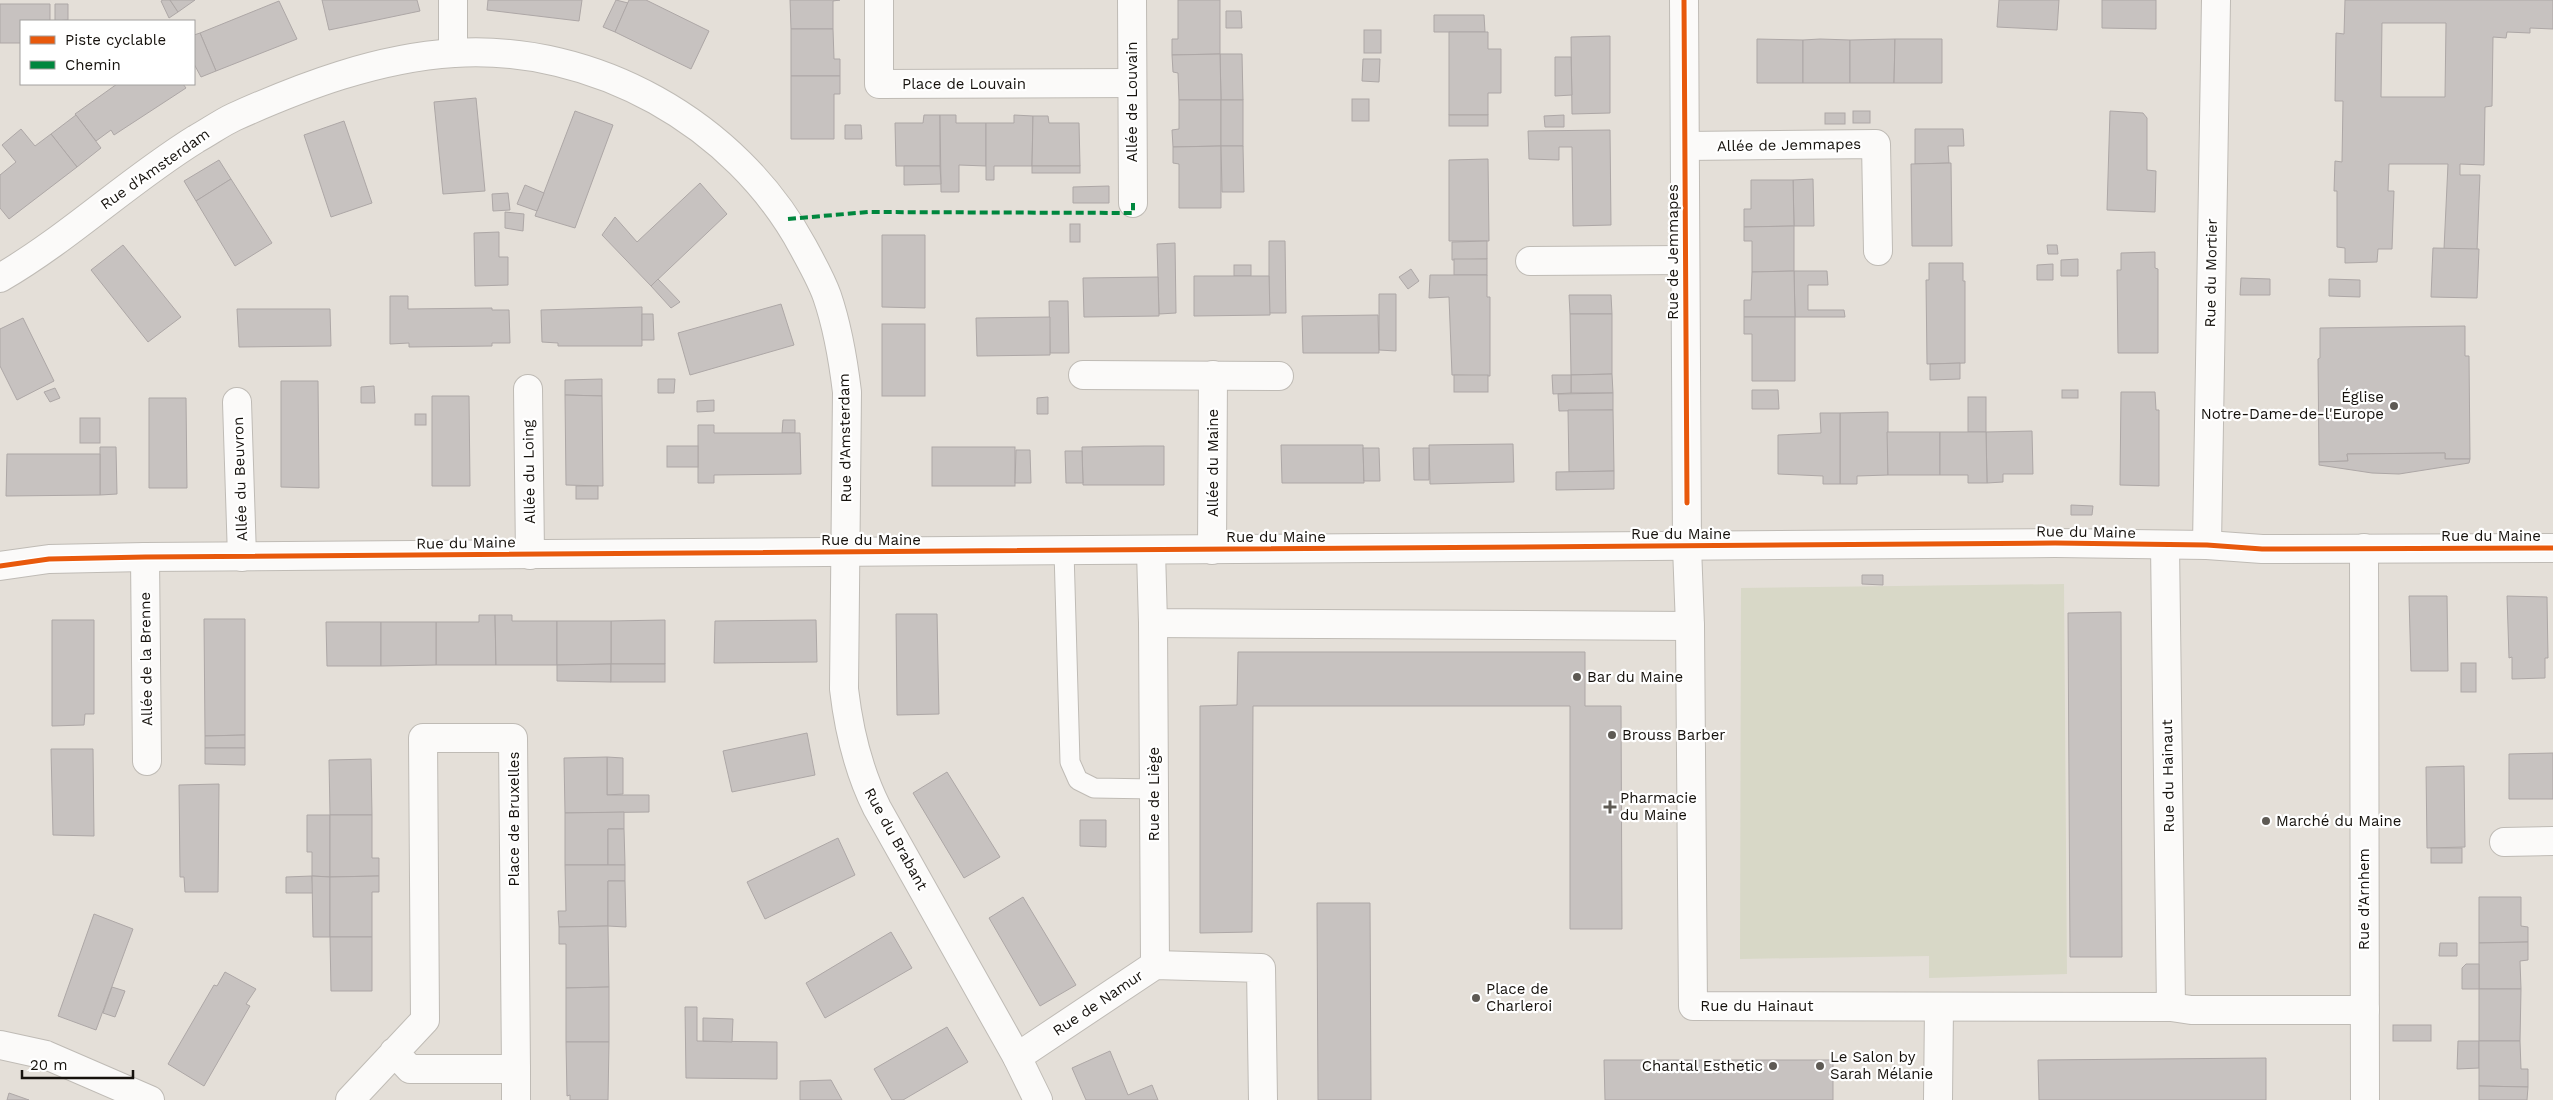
<svg xmlns="http://www.w3.org/2000/svg" width="2553" height="1100" font-family="'Work Sans',sans-serif">
  <style>
    .green { fill: #d8d8c7 }
    .building { fill: #c7c2c0; stroke: #ada7a6; fill-rule: evenodd }
    .lines { fill: none; stroke-linecap: round; stroke-linejoin: round }
    .lane-casing { stroke: #bfbbb5; stroke-width: 21 }
    .street-casing { stroke: #bfbbb5; stroke-width: 30 }
    .lane { stroke: #fbfaf9; stroke-width: 19 }
    .street { stroke: #fbfaf9; stroke-width: 28 }
    .quiet { stroke: #00873e; stroke-width: 4; stroke-dasharray: 8 4; stroke-linecap: butt }
    .cycleway-casing { stroke: #fff; stroke-width: 8 }
    .cycleway { stroke: #e8590c; stroke-width: 5 }
    .poi-dot { fill: #5e5a54; stroke: #fff; stroke-width: 2 }
    .labels { text-anchor: middle; dominant-baseline: central; stroke-width: 4.5; stroke-linejoin: round; paint-order: stroke }
    .street-label { font-size: 15px; fill: #16120d; stroke: #fff }
    .poi-label { font-size: 15px; fill: #16120d; stroke: #fff; text-anchor: start }
  </style>
  <rect width="100%" height="100%" fill="#e4dfd8"/>
  <path class="green" d="M2064,584L2067,974L1929,978V956L1740,959L1741,588Z"/>
  <g class="building">
    <path d="M163,0H170L178,12L169,18L161,1Z"/>
    <path d="M170,0H195L178,12Z"/>
    <path d="M322,0H417L420,11L329,30Z"/>
    <path d="M488,0H582L579,21L487,10Z"/>
    <path d="M616,0L628,3L615,32L603,27Z"/>
    <path d="M629,0H646L709,31L691,69L615,32Z"/>
    <path d="M790,0H840L833,1V29H791Z"/>
    <path d="M1178,0H1220V54L1172,55V39H1178Z"/>
    <path d="M1999,0H2059L2057,30L1997,27Z"/>
    <path d="M2102,0H2156V29L2102,28Z"/>
    <path d="M2345,0H2553V29L2530,28V33L2507,32L2506,38L2493,37L2492,106L2485,107L2484,165L2460,164V175H2480L2477,250L2444,249L2448,164H2389L2388,191H2394L2392,249H2378L2377,262L2345,263V248L2337,247V191H2334L2335,161L2342,162L2343,101H2335L2336,33L2344,34ZM2382,23H2446L2445,97H2381Z"/>
    <path d="M279,1L297,39L216,71L200,33Z"/>
    <path d="M0,4H50V21H21V43H0Z"/>
    <path d="M55,4H68V20L55,21Z"/>
    <path d="M1226,11H1241L1242,28H1226Z"/>
    <path d="M1434,15H1484L1485,32H1434Z"/>
    <path d="M791,29H833L834,59H840V76H791Z"/>
    <rect x="1364" y="30" width="17" height="23"/>
    <path d="M1449,32H1488V49H1501V93H1488V115H1449Z"/>
    <path d="M200,33L216,71L201,77L194,64V35Z"/>
    <path d="M1610,36V113L1572,114L1571,37Z"/>
    <path d="M1757,39L1803,40V83H1757Z"/>
    <path d="M1820,39L1850,40V83H1803V40Z"/>
    <path d="M1895,39L1894,83H1850V40Z"/>
    <path d="M1895,39H1942V83H1894Z"/>
    <path d="M1220,54H1242L1243,100H1221Z"/>
    <path d="M1220,54L1221,100H1179L1178,73L1173,72L1172,55Z"/>
    <path d="M1555,57H1571L1572,95L1555,96Z"/>
    <path d="M1363,59H1380L1379,82L1362,81Z"/>
    <path d="M791,76H840V94H834V139H791Z"/>
    <path d="M117,84H183L186,88L114,135L111,130L96,141L75,114Z"/>
    <path d="M476,98L485,191L443,194L434,102Z"/>
    <rect x="1352" y="99" width="17" height="22"/>
    <path d="M1179,100H1221V146L1173,147L1172,130L1179,129Z"/>
    <rect x="1221" y="100" width="22" height="46"/>
    <path d="M575,111L613,125L575,228L535,216Z"/>
    <rect x="1853" y="111" width="17" height="12"/>
    <path d="M2110,111L2143,113L2147,118V170L2156,171L2155,212L2107,210Z"/>
    <rect x="1825" y="113" width="20" height="11"/>
    <path d="M76,115L101,148L77,167L51,134Z"/>
    <path d="M924,115H940V166H896L895,123H923Z"/>
    <path d="M940,115H956V123H986V166L959,165V192H941Z"/>
    <path d="M1014,115L1033,116L1032,166H994V180H986V123H1014Z"/>
    <rect x="1449" y="115" width="39" height="11"/>
    <path d="M1564,115V127H1545L1544,116Z"/>
    <path d="M1033,116H1048L1049,123H1079L1080,166H1032Z"/>
    <path d="M344,121L372,203L331,217L304,135Z"/>
    <path d="M845,125H861L862,139H845Z"/>
    <path d="M21,129L35,146L51,134L77,167L9,219L0,208V175L16,162L2,145Z"/>
    <path d="M1915,129H1963L1964,146H1948L1949,163L1915,164Z"/>
    <path d="M1610,130L1611,225L1573,226L1572,147H1559V160L1529,159L1528,131Z"/>
    <path d="M1221,146V208H1179V164L1173,163V147Z"/>
    <path d="M1221,146H1243L1244,192H1222Z"/>
    <path d="M1488,159L1489,241H1449V160Z"/>
    <path d="M219,160L231,179L196,201L184,181Z"/>
    <path d="M1951,163L1952,246H1912L1911,164Z"/>
    <path d="M904,166H940L941,184L904,185Z"/>
    <rect x="1032" y="166" width="48" height="7"/>
    <path d="M231,179L272,243L235,266L196,201Z"/>
    <path d="M1813,179L1814,226H1794L1793,180Z"/>
    <path d="M1751,180H1793L1794,226L1744,227V209H1751Z"/>
    <path d="M700,183L727,214L651,286L602,235L615,217L637,242Z"/>
    <path d="M525,185L544,193L537,211L517,204Z"/>
    <path d="M1109,186V203H1073V187Z"/>
    <path d="M508,193L510,210L493,211L492,194Z"/>
    <path d="M505,212L524,214L523,231L505,228Z"/>
    <rect x="1070" y="224" width="10" height="18"/>
    <path d="M1794,226V271L1752,272V241H1744V227Z"/>
    <path d="M499,232V257H508V285L475,286L474,233Z"/>
    <path d="M882,235H925V308L882,307Z"/>
    <path d="M1269,241H1285L1286,313H1269Z"/>
    <path d="M1487,241V259L1452,260V242Z"/>
    <path d="M1175,243L1176,313L1159,314L1157,244Z"/>
    <path d="M123,245L181,317L148,342L91,270Z"/>
    <path d="M2047,245H2057L2058,254H2048Z"/>
    <path d="M2433,248L2479,249L2477,298L2431,297Z"/>
    <path d="M2155,252V268L2158,269V353H2118L2117,270H2121V253Z"/>
    <rect x="1454" y="259" width="33" height="16"/>
    <path d="M2078,259V276H2061V260Z"/>
    <path d="M1929,263H1963V281H1965V363L1927,364L1926,280H1929Z"/>
    <path d="M2053,264V280H2037V265Z"/>
    <rect x="1234" y="265" width="17" height="11"/>
    <path d="M1411,269L1419,281L1408,289L1399,277Z"/>
    <path d="M1794,271H1827L1828,285H1808V310H1844L1845,317H1795Z"/>
    <path d="M1794,271L1795,317H1744V300H1751L1752,272Z"/>
    <path d="M1430,275H1487V297H1490V376L1452,375L1449,297L1429,298Z"/>
    <path d="M1194,276H1269L1270,315L1194,316Z"/>
    <path d="M1158,277L1159,316L1084,317L1083,278Z"/>
    <path d="M2241,278L2270,279V295H2240Z"/>
    <path d="M658,279L680,302L671,308L651,286Z"/>
    <path d="M2329,279L2360,280V297L2329,296Z"/>
    <path d="M1379,294H1396V351L1379,350Z"/>
    <path d="M1569,295H1611L1612,314H1570Z"/>
    <path d="M390,296H408V309L492,308V310H509L510,343H492V346L409,347V343L390,344Z"/>
    <path d="M1049,301H1068L1069,353H1050Z"/>
    <path d="M781,304L794,345L690,375L678,333Z"/>
    <path d="M642,307V346H558V343L542,342L541,310Z"/>
    <path d="M237,309H330L331,346L239,347Z"/>
    <path d="M642,314H653L654,340H642Z"/>
    <path d="M1570,314H1612V374L1571,375Z"/>
    <path d="M1378,315L1379,353H1303L1302,316Z"/>
    <path d="M1050,317V355L977,356L976,318Z"/>
    <path d="M1744,317H1795V381H1752V334H1744Z"/>
    <path d="M23,318L54,381L17,400L0,366V329Z"/>
    <rect x="882" y="324" width="43" height="72"/>
    <path d="M2465,326V356H2469L2470,459H2445V453L2347,454L2348,461L2319,462L2318,359L2320,358V328Z"/>
    <path d="M1960,363V379L1930,380V364Z"/>
    <path d="M1612,374L1613,393H1571V375Z"/>
    <rect x="1454" y="375" width="34" height="17"/>
    <path d="M1552,375H1571V393L1553,394Z"/>
    <path d="M602,379V396L565,395V380Z"/>
    <path d="M658,379H675L674,393H658Z"/>
    <path d="M281,381H318L319,488L281,487Z"/>
    <path d="M374,386L375,403H361V387Z"/>
    <path d="M55,388L60,398L50,402L44,392Z"/>
    <path d="M1752,390H1778L1779,409H1752Z"/>
    <rect x="2062" y="390" width="16" height="8"/>
    <path d="M2121,392H2155L2156,410H2159V486L2120,485Z"/>
    <path d="M1613,393V410L1559,411L1558,394Z"/>
    <path d="M565,395L602,396L603,486L566,485Z"/>
    <path d="M432,396H469L470,486H432Z"/>
    <path d="M1048,397V414H1037V398Z"/>
    <rect x="1968" y="397" width="18" height="35"/>
    <path d="M149,398H186L187,488H149Z"/>
    <path d="M714,400V411L697,412V401Z"/>
    <path d="M1568,410H1613L1614,471L1569,472Z"/>
    <path d="M1888,412V475L1857,476V484H1840V413Z"/>
    <path d="M1820,413H1840V484H1823V476L1778,474V435L1821,433Z"/>
    <rect x="415" y="414" width="11" height="11"/>
    <rect x="80" y="418" width="20" height="25"/>
    <path d="M783,420H795V433H782Z"/>
    <path d="M698,425H714V433H800L801,474L714,475V483H698Z"/>
    <path d="M2032,431L2033,474H2003V482L1987,483L1986,432Z"/>
    <path d="M1887,432H1940V475H1888Z"/>
    <path d="M1940,432H1986L1987,483H1968V475H1940Z"/>
    <path d="M1513,444L1514,482L1430,484L1429,445Z"/>
    <path d="M1281,445H1363L1364,483H1282Z"/>
    <rect x="667" y="446" width="31" height="21"/>
    <path d="M1144,446H1164V485H1083L1082,447Z"/>
    <path d="M100,447H116L117,494L100,495Z"/>
    <rect x="932" y="447" width="83" height="39"/>
    <path d="M1363,448H1379L1380,481H1364Z"/>
    <path d="M1413,448H1429V480H1414Z"/>
    <path d="M1016,450H1030L1031,483H1015Z"/>
    <path d="M1065,451H1082L1083,483H1066Z"/>
    <path d="M2445,453V459H2470L2469,463L2399,474L2372,473L2319,465V462L2348,461L2347,454Z"/>
    <path d="M7,454H100V495L6,496Z"/>
    <path d="M1614,471V489L1556,490V472Z"/>
    <rect x="576" y="486" width="22" height="13"/>
    <path d="M2071,505L2093,506L2092,515H2071Z"/>
    <path d="M1862,575H1883V585L1862,584Z"/>
    <path d="M2409,596H2447L2448,671H2411Z"/>
    <path d="M2507,596L2547,597L2548,658H2545V678L2512,679V657L2509,658Z"/>
    <path d="M2121,612L2122,957H2070L2068,613Z"/>
    <path d="M896,614H937L939,714L897,715Z"/>
    <path d="M479,615H495L496,665H436V622H479Z"/>
    <path d="M495,615H512V621H557V665H496Z"/>
    <path d="M204,619H245V735L205,736Z"/>
    <path d="M52,620H94V714H85L84,725L52,726Z"/>
    <path d="M665,620V664H611V621Z"/>
    <path d="M816,620L817,662L714,663L715,621Z"/>
    <path d="M557,621H611V664L557,665Z"/>
    <path d="M326,622H381V666H327Z"/>
    <path d="M381,622H436V665L381,666Z"/>
    <path d="M1238,652H1585V706H1621L1622,929H1570V706H1253L1252,932L1200,933V706L1237,705Z"/>
    <rect x="2461" y="663" width="15" height="29"/>
    <path d="M611,664V682L557,681V665Z"/>
    <rect x="611" y="664" width="54" height="18"/>
    <path d="M807,733L815,775L732,792L723,751Z"/>
    <path d="M245,735V748H205V736Z"/>
    <path d="M205,748H245V765L205,764Z"/>
    <path d="M51,749H93L94,836L53,835Z"/>
    <path d="M2553,753V799H2509V754Z"/>
    <path d="M607,757L623,758V794L607,795Z"/>
    <path d="M607,757V795H649V812L565,813L564,758Z"/>
    <path d="M371,759L372,815H330L329,760Z"/>
    <path d="M2464,766L2465,847L2427,848L2426,767Z"/>
    <path d="M947,772L1000,857L964,878L913,793Z"/>
    <path d="M219,784L218,892H185L184,877H180L179,785Z"/>
    <path d="M624,812V829H608V865H565V813Z"/>
    <path d="M307,815H330V877L312,876V852H307Z"/>
    <path d="M330,815H372V858H379V876L330,877Z"/>
    <path d="M1080,820H1106V847L1080,846Z"/>
    <path d="M608,829H624L625,865H608Z"/>
    <path d="M838,838L855,875L765,919L747,882Z"/>
    <rect x="2431" y="848" width="31" height="15"/>
    <path d="M565,865H625V881H608V926L559,927L558,911H566Z"/>
    <path d="M312,876L313,893H286V877Z"/>
    <path d="M312,876L330,877V937H313Z"/>
    <path d="M379,876V892H372V937H330V877Z"/>
    <path d="M608,881H625L626,927L608,926Z"/>
    <path d="M1023,897L1076,985L1040,1006L989,918Z"/>
    <path d="M2479,897H2521V926L2528,927V942L2479,943Z"/>
    <path d="M1317,903H1370L1371,1100H1318Z"/>
    <path d="M94,914L133,929L96,1030L58,1016Z"/>
    <path d="M608,926L609,987L566,988V944H559V927Z"/>
    <path d="M891,932L912,968L825,1018L806,983Z"/>
    <path d="M330,937H372V991H331Z"/>
    <path d="M2528,942V960L2520,961L2521,989H2479V943Z"/>
    <path d="M2440,943H2457V956H2439Z"/>
    <path d="M2466,964H2479V989H2462V968Z"/>
    <path d="M225,972L256,989L246,1004L250,1006L204,1086L168,1064L214,985L217,986Z"/>
    <path d="M112,987L125,991L115,1017L103,1013Z"/>
    <path d="M609,987V1042H566V988Z"/>
    <path d="M2479,989H2521L2520,1041H2479Z"/>
    <path d="M685,1007H697V1041L777,1042V1079L686,1078Z"/>
    <path d="M703,1018L733,1019L732,1042L703,1041Z"/>
    <rect x="2393" y="1025" width="38" height="16"/>
    <path d="M947,1027L968,1062L903,1100H892L874,1069Z"/>
    <path d="M2458,1041H2479V1068L2457,1069Z"/>
    <path d="M2479,1041H2520L2521,1069H2528V1087L2479,1086Z"/>
    <path d="M566,1042H609L608,1100H570V1095L567,1096Z"/>
    <path d="M1110,1051L1128,1095L1152,1085L1158,1100H1086L1072,1068Z"/>
    <path d="M2266,1058V1100H2039L2038,1060Z"/>
    <path d="M1604,1060H1833V1100H1605Z"/>
    <path d="M831,1080L842,1100H800V1081Z"/>
    <path d="M2479,1086L2528,1087L2527,1100H2479Z"/>
    <path d="M9,1093L29,1100H7Z"/>
  </g>
  <g class="lines">
    <g class="lane-casing">
      <path id="lane" d="M1064,551L1070,762L1078,780L1094,788L1154,789"/>
    </g>
    <g class="street-casing">
      <g id="street">
        <path d="M453,0V53"/>
        <path d="M879,0V84L1132,83"/>
        <path d="M1132,0L1133,203"/>
        <path d="M1684,0L1687,547L1690,626L1693,1006L2171,1007L2191,1010H2365"/>
        <path d="M1685,146L1876,144L1878,251"/>
        <path d="M1530,261L1685,260"/>
        <path d="M0,278C69,238 128,181 196,139C209,132 221,123 234,117C303,86 377,58 454,53C594,44 736,123 803,247C811,262 821,279 827,296C838,328 843,359 847,392L844,689C849,732 858,770 877,808L1017,1057L1038,1100"/>
        <path d="M1083,375L1279,376"/>
        <path d="M528,389L530,555"/>
        <path d="M237,402L242,557"/>
        <path d="M2165,545L2171,1007"/>
        <path d="M2207,545L2216,0"/>
        <path d="M2364,548L2365,1100"/>
        <path d="M1212,550L1213,375"/>
        <path d="M1151,551L1153,623L1690,626"/>
        <path d="M145,557L147,761"/>
        <path d="M0,566L49,559L145,557L2055,543L2207,545L2262,549L2553,548"/>
        <path d="M1153,623L1155,965"/>
        <path d="M2504,842L2553,841"/>
        <path d="M0,1045L46,1055L150,1100"/>
        <path d="M1017,1057L1155,965L1261,968L1263,1100"/>
        <path d="M516,1069V1100"/>
        <path d="M350,1100L425,1020L423,738H513L516,1069H410L394,1052"/>
        <path d="M1938,1100L1939,1007"/>
      </g>
    </g>
    <use href="#lane" class="lane"/>
    <use href="#street" class="street"/>
    <path class="quiet" d="M788,219L868,212L1133,213V203"/>
    <g class="cycleway-casing">
      <g id="cycleway">
        <path d="M1684,0L1687,503"/>
        <path d="M0,566L49,559L145,557L2055,543L2207,545L2262,549L2553,548"/>
      </g>
    </g>
    <use href="#cycleway" class="cycleway"/>
  </g>
  <g class="poi-dot">
    <circle cx="2394" cy="406" r="5"/>
    <circle cx="1577" cy="677" r="5"/>
    <circle cx="1612" cy="735" r="5"/>
    <path d="M1607.5 799.5h5v5h5v5h-5v5h-5v-5h-5v-5h5z"/>
    <circle cx="2266" cy="821" r="5"/>
    <circle cx="1476" cy="998" r="5"/>
    <circle cx="1773" cy="1066" r="5"/>
    <circle cx="1820" cy="1066" r="5"/>
  </g>
  <g class="labels">
    <g class="street-label">
      <text x="964" y="84">Place de Louvain</text>
      <text transform="translate(1132 102) rotate(-90)">Allée de Louvain</text>
      <text transform="translate(1789 145) rotate(-1)">Allée de Jemmapes</text>
      <text transform="translate(155 169) rotate(-35)">Rue d'Amsterdam</text>
      <text transform="translate(1673 252) rotate(-90)">Rue de Jemmapes</text>
      <text transform="translate(2211 273) rotate(-89)">Rue du Mortier</text>
      <text transform="translate(845 438) rotate(-91)">Rue d'Amsterdam</text>
      <text transform="translate(1213 463) rotate(-90)">Allée du Maine</text>
      <text transform="translate(529 472) rotate(-91)">Allée du Loing</text>
      <text transform="translate(240 479) rotate(-92)">Allée du Beuvron</text>
      <text transform="translate(2086 532) rotate(1)">Rue du Maine</text>
      <text x="1681" y="534">Rue du Maine</text>
      <text x="2491" y="536">Rue du Maine</text>
      <text x="1276" y="537">Rue du Maine</text>
      <text x="871" y="540">Rue du Maine</text>
      <text transform="translate(466 543) rotate(-1)">Rue du Maine</text>
      <text transform="translate(146 659) rotate(-91)">Allée de la Brenne</text>
      <text transform="translate(2168 776) rotate(-91)">Rue du Hainaut</text>
      <text transform="translate(1154 794) rotate(-90)">Rue de Liège</text>
      <text transform="translate(514 819) rotate(-90)">Place de Bruxelles</text>
      <text transform="translate(896 839) rotate(61)">Rue du Brabant</text>
      <text transform="translate(2364 899) rotate(-90)">Rue d'Arnhem</text>
      <text transform="translate(1098 1003) rotate(-34)">Rue de Namur</text>
      <text x="1757" y="1006">Rue du Hainaut</text>
    </g>
    <g class="poi-label">
      <text x="2384" y="397" text-anchor="end">Église<tspan x="2384" dy="17">Notre-Dame-de-l'Europe</tspan></text>
      <text x="1587" y="677">Bar du Maine</text>
      <text x="1622" y="735">Brouss Barber</text>
      <text x="1620" y="798">Pharmacie<tspan x="1620" dy="17">du Maine</tspan></text>
      <text x="2276" y="821">Marché du Maine</text>
      <text x="1486" y="989">Place de<tspan x="1486" dy="17">Charleroi</tspan></text>
      <text x="1830" y="1057">Le Salon by<tspan x="1830" dy="17">Sarah Mélanie</tspan></text>
      <text x="1763" y="1066" text-anchor="end">Chantal Esthetic</text>
    </g>
  </g>
  <rect x="20" y="20" width="175" height="65" fill="#ffffff" stroke="#a2a09e"/>
  <rect x="30" y="36" width="25" height="8" fill="#e8590c" stroke="#a2a09e"/>
  <text x="65" y="45" font-size="15" fill="#16120d">Piste cyclable</text>
  <rect x="30" y="61" width="25" height="8" fill="#00873e" stroke="#a2a09e"/>
  <text x="65" y="70" font-size="15" fill="#16120d">Chemin</text>
  <path d="M22 1070v8h111v-8" fill="none" stroke="#16120d" stroke-width="2.5"/>
  <text x="30" y="1070" font-size="15" fill="#16120d" stroke="#ffffff" stroke-width="4" paint-order="stroke">20 m</text>
</svg>
